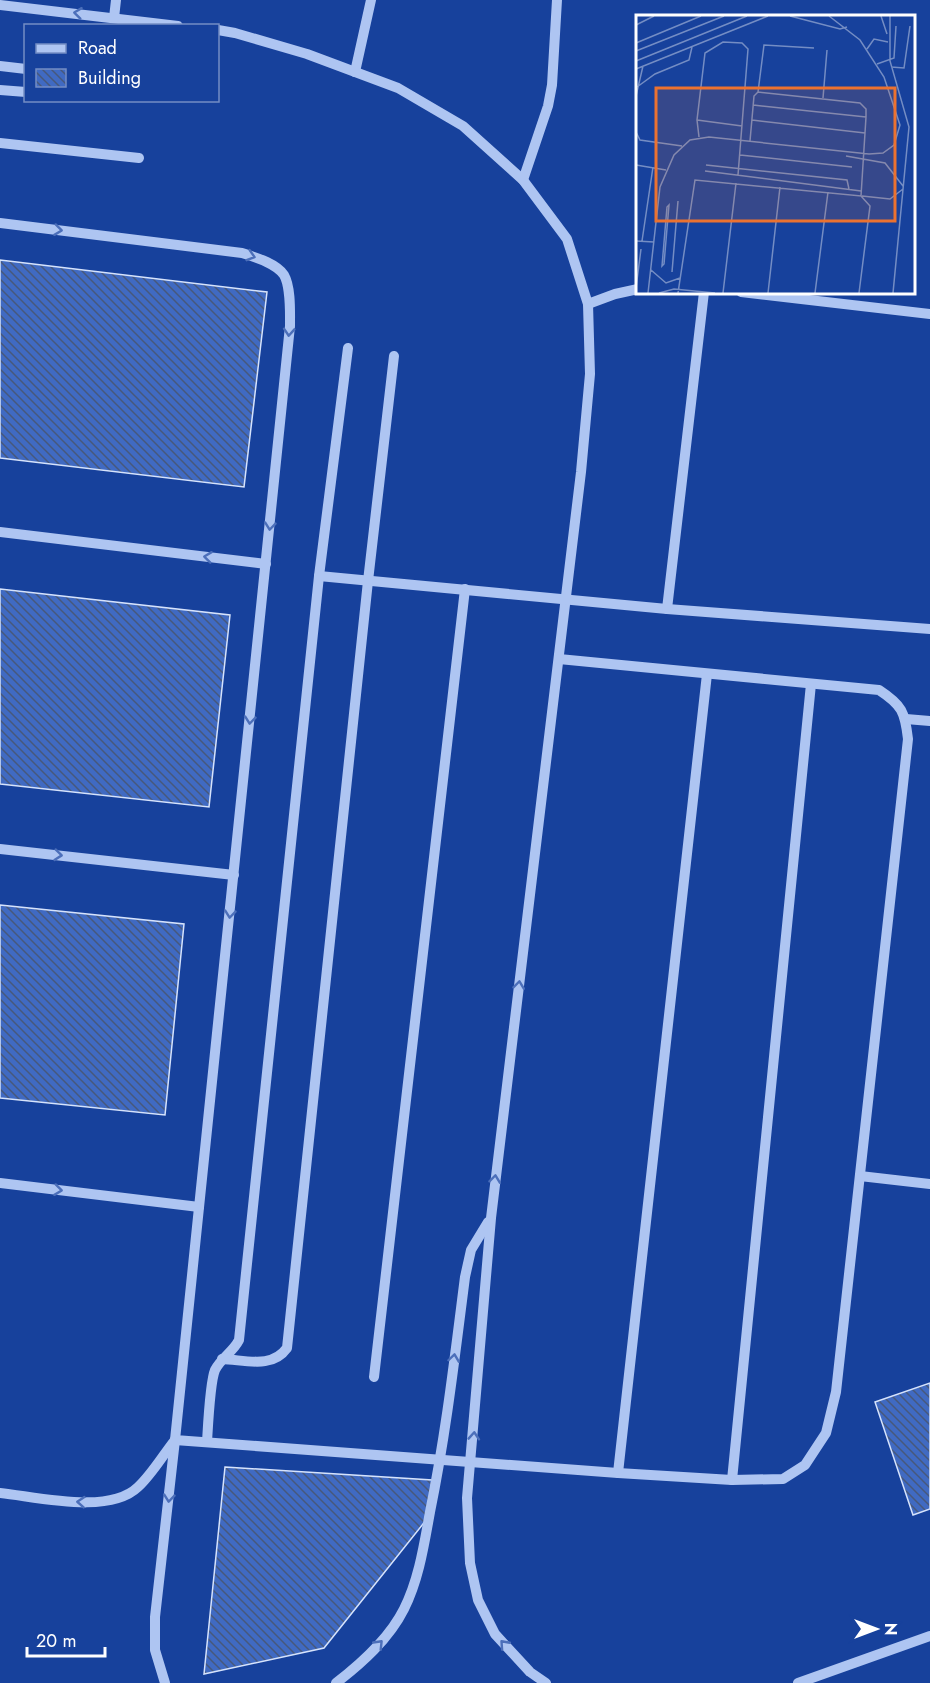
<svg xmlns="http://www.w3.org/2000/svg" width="930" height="1683" font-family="Jost,sans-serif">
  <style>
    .building { fill: url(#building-back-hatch); stroke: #d6e3fc; stroke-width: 1.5 }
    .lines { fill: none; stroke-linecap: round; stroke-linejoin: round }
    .minor { stroke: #aec5f2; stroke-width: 10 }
    .oneway { stroke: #4c6fba }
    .inset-road { fill: none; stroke: #748dc4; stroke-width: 1.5 }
    .view { fill: #eb7230; fill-opacity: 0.15; stroke: #eb7230; stroke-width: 3 }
    .inset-edge { fill: none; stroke: #fff; stroke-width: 3 }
  </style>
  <defs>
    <pattern id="building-back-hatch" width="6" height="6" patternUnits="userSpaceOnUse" patternTransform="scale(1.5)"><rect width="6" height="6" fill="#406ac2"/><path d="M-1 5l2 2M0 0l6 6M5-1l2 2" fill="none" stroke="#47587b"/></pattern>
  </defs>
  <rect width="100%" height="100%" fill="#17419c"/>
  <g class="building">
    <path d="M0,260L267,292L244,487L0,458Z"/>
    <path d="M0,589L230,615L209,807L0,784Z"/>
    <path d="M0,905L184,924L165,1115L0,1098Z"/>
    <path d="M930,1383V1509L913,1515L875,1402Z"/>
    <path d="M225,1467L432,1480L427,1519L324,1648L204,1674Z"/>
  </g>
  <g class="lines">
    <g class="minor">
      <path d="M0,5L178,26"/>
      <path d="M114,18L116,0"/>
      <path d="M218,30L235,33L307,54L398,88L463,126L523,180L567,239L588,304L590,374L581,472L491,1218L467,1498L470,1563L478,1600L495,1634L530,1672L546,1683"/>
      <path d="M0,66L26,69"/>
      <path d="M355,72L371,0"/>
      <path d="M0,90L26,92"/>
      <path d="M0,143L139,158"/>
      <path d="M523,180L548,106L552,85L557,0"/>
      <path d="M0,223L242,253C254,257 276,263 284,275C291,287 290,312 290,326L175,1440L618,1473L732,1480L783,1479L805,1465L826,1433L836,1392L908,739C905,712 902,705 879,690L559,659"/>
      <path d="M741,292L930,314"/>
      <path d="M588,304L615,294L638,289"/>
      <path d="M0,532L266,564"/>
      <path d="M319,576L667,609L930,629"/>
      <path d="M667,609L704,292"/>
      <path d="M906,719L930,721"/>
      <path d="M0,849L234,875"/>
      <path d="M860,1176L930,1184"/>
      <path d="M0,1183L199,1207"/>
      <path d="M222,1359C246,1360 272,1369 287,1348L368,581L394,356"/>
      <path d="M374,1377L465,589"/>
      <path d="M207,1442C208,1426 210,1382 215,1370C221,1358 233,1352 239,1340L319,576L348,348"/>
      <path d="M618,1473L707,674"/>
      <path d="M732,1480L811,684"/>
      <path d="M0,1493C38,1497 109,1515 138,1487C152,1474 163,1455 175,1440"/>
      <path d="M165,1683L155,1650V1617L175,1440"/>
      <path d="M336,1683C362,1663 389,1639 404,1609C419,1579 424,1545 430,1512C446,1434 455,1355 465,1277L471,1250L488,1222"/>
      <path d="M798,1683L930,1636"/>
    </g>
  </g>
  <defs><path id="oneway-chevron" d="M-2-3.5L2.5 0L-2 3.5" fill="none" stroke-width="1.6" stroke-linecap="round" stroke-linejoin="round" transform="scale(1.5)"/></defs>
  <g class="oneway">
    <use href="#oneway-chevron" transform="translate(78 13) rotate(-173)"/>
    <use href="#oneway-chevron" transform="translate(58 230) rotate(7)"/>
    <use href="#oneway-chevron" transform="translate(251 256) rotate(17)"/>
    <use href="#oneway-chevron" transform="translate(289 332) rotate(94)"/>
    <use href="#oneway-chevron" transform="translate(270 526) rotate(96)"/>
    <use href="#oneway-chevron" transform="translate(208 557) rotate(-173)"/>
    <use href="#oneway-chevron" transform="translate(250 720) rotate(96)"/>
    <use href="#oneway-chevron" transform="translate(58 855) rotate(6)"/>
    <use href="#oneway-chevron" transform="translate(230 914) rotate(96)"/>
    <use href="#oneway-chevron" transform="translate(519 985) rotate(-83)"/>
    <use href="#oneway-chevron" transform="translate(495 1179) rotate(-83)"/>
    <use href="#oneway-chevron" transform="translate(58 1190) rotate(7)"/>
    <use href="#oneway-chevron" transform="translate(454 1358) rotate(-82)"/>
    <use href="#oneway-chevron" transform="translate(474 1436) rotate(-86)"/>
    <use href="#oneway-chevron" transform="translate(169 1498) rotate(96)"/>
    <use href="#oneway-chevron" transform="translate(81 1502) rotate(-176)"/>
    <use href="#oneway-chevron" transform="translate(379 1644) rotate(-46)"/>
    <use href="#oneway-chevron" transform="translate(504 1644) rotate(-132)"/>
  </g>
  <g transform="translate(636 15)">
    <rect width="279" height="279" fill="#17419c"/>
    <path class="inset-road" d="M154,1L204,14L211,12M245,1L251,19M254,1V46L273,112L257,278M0,10L18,1M0,28L65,1M231,34L238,24L252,27M0,36L88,1M0,46L111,1M241,49L258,43L260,11M255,52L268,53L274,11M0,54L132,1M1,72L19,59L53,45L56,32M122,77L128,30L178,33M0,81L7,51M187,83L191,35M117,90L230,102M61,105L106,111M116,105L229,118M0,117L4,125L46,131M63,122L61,105L69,38L87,27L106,28L112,34L102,160M104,140L216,152M210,141L249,148L267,171M0,150L30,155M70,150L211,165L213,174M69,156L225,176M226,181L254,184L267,174M33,190L28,249L26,251L31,192ZM0,226L18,227M6,226L17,152M15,255L30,268L44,263M36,257L42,186M0,273L5,234M12,278L24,172L38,140L54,125L73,122L233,139L247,138L258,130L264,110L248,62L224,25L193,1M23,278L38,274L79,278M42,278L59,165L225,181L230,102V94L224,88L122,77L118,81L114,126M87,278L100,168M132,278L144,172M179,278L192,177M223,278L234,191L225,181"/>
    <path class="view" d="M20,73H259V206H20Z"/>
    <rect width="279" height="279" class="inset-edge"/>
  </g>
  <rect x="24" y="24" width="195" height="78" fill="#17419c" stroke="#748dc4" stroke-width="1.5"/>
  <rect x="36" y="44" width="30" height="9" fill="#aec5f2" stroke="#748dc4" stroke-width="1.5"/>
  <text x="78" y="54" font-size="18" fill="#ffffff">Road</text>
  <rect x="36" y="69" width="30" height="18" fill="url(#building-back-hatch)" stroke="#748dc4" stroke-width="1.5"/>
  <text x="78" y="84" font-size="18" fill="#ffffff">Building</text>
  <g transform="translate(876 1629) rotate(90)" stroke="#17419c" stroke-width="4.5" paint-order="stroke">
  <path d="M0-4.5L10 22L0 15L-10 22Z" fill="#ffffff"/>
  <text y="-9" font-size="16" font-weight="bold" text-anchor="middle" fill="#ffffff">N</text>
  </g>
  <path d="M27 1647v9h78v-9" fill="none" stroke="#ffffff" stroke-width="3"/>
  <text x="36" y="1647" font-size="18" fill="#ffffff" stroke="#17419c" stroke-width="4.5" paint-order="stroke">20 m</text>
</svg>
